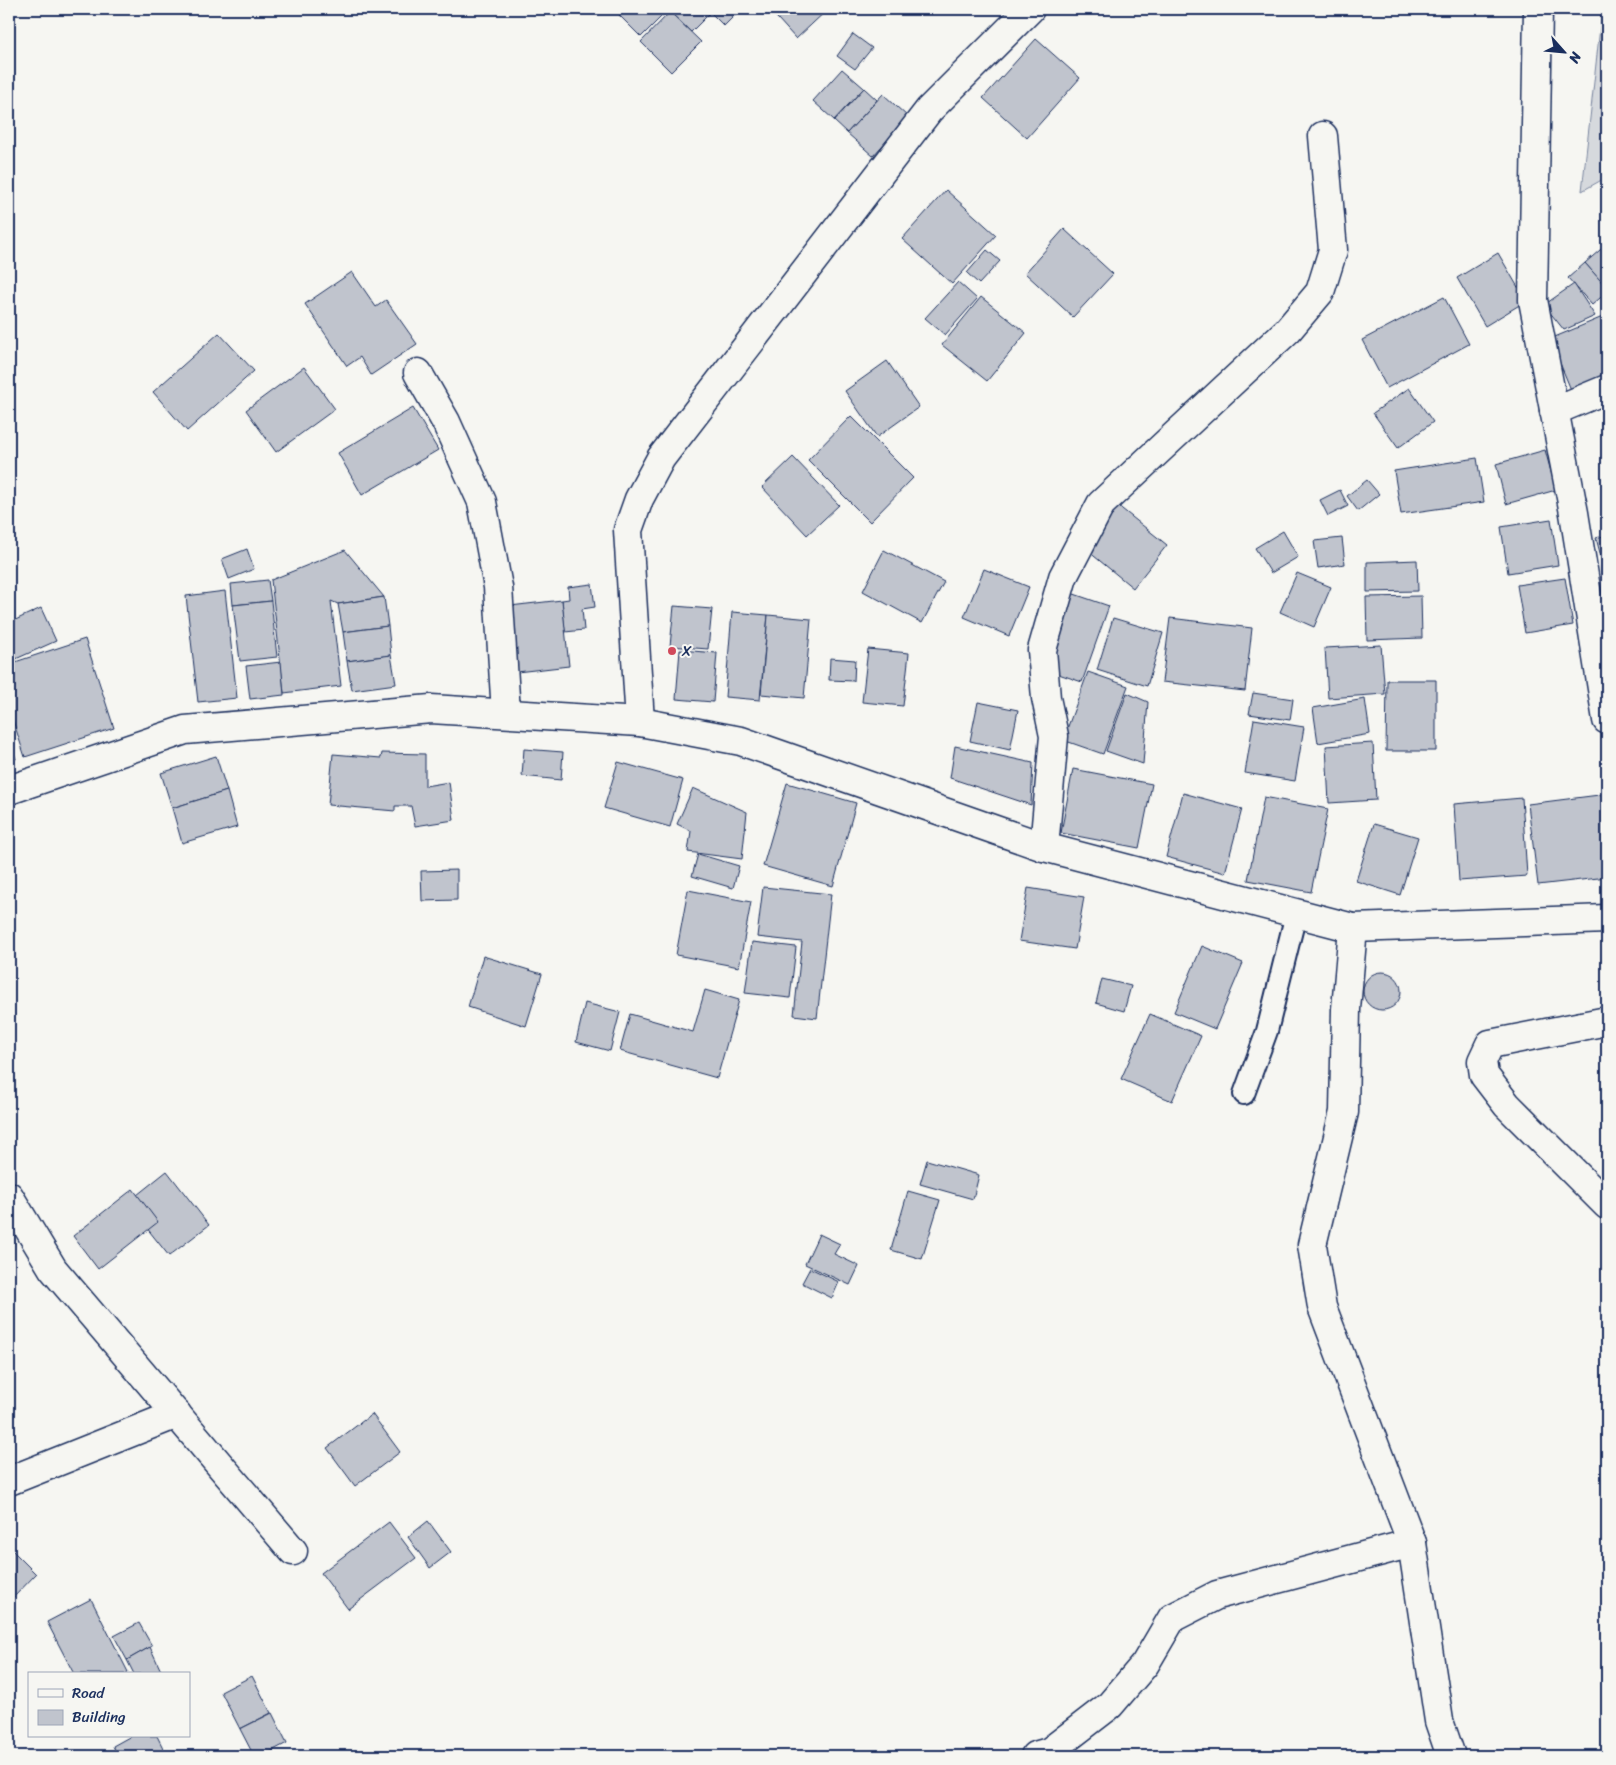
<svg xmlns="http://www.w3.org/2000/svg" width="1616" height="1765" font-family="Sriracha,sans-serif">
  <style>
    .green { fill: #d6d9dd; stroke: #78849e }
    .building { fill: #c0c4cd; stroke: #1b2f5e }
    .lines { fill: none; stroke-linecap: round; stroke-linejoin: round }
    .lane-casing { stroke: #1b2f5e; stroke-width: 24 }
    .street-casing { stroke: #1b2f5e; stroke-width: 31 }
    .secondary-casing { stroke: #1b2f5e; stroke-width: 31 }
    .lane { stroke: #f6f6f2; stroke-width: 20 }
    .street { stroke: #f6f6f2; stroke-width: 28 }
    .secondary { stroke: #f6f6f2; stroke-width: 28 }
    .poi-dot { fill: #d1495b; stroke: #f6f6f2; stroke-width: 2 }
    .labels { text-anchor: middle; dominant-baseline: central; stroke-width: 4; stroke-linejoin: round; paint-order: stroke }
    .poi-label { font-size: 15px; fill: #1b2f5e; stroke: #f6f6f2; text-anchor: start }
  </style>
  <rect width="100%" height="100%" fill="#f6f6f2"/>
  <filter id="ink" filterUnits="userSpaceOnUse"><feTurbulence type="fractalNoise" baseFrequency=".02" numOctaves="2"/><feDisplacementMap in="SourceGraphic" scale="10" xChannelSelector="R" yChannelSelector="G"/><feConvolveMatrix kernelMatrix="1 2 1 2 8 2 1 2 1" color-interpolation-filters="sRGB"/></filter>
  <g filter="url(#ink)">
    <path class="green" d="M1602,9H1607V177L1582,191Z"/>
    <g class="building">
      <path d="M625,9H669L641,37L619,15Z"/>
      <path d="M673,9H704L709,14L691,32L670,12Z"/>
      <path d="M707,9H741L724,26Z"/>
      <path d="M769,9H828L796,39Z"/>
      <path d="M670,12L701,42L671,72L641,42Z"/>
      <path d="M853,34L872,48L855,69L837,56Z"/>
      <path d="M1036,39L1080,78L1027,138L983,98Z"/>
      <path d="M842,69L864,88L834,120L813,101Z"/>
      <path d="M864,88L877,100L847,133L834,121Z"/>
      <path d="M883,94L908,117L873,156L847,133Z"/>
      <path d="M946,190L996,235L952,284L902,239Z"/>
      <path d="M1064,229L1113,274L1073,317L1025,273Z"/>
      <path d="M1607,244V289L1585,263Z"/>
      <path d="M987,250L1000,261L979,284L967,273Z"/>
      <path d="M1498,253L1526,301L1485,326L1457,278Z"/>
      <path d="M1585,263L1607,288V292L1592,305L1568,278Z"/>
      <path d="M352,272L376,307L386,300L417,344L371,375L360,357L347,366L305,304Z"/>
      <path d="M958,282L977,299L945,335L925,318Z"/>
      <path d="M1574,284L1595,316L1564,330L1544,305Z"/>
      <path d="M981,297L1026,333L987,381L942,345Z"/>
      <path d="M1444,297L1469,344L1387,388L1362,340Z"/>
      <path d="M1605,316L1607,323V383L1574,397L1550,339Z"/>
      <path d="M219,333L254,371L187,431L153,392Z"/>
      <path d="M887,361L919,407L877,437L845,391Z"/>
      <path d="M304,367L335,409L276,452L246,410Z"/>
      <path d="M1409,388L1433,422L1398,448L1373,413Z"/>
      <path d="M413,408L438,450L362,495L338,453Z"/>
      <path d="M851,416L913,478L870,522L808,460Z"/>
      <path d="M1545,450L1556,490L1506,504L1496,464Z"/>
      <path d="M793,457L839,505L807,535L762,487Z"/>
      <path d="M1477,458L1484,502L1401,514L1394,471Z"/>
      <path d="M1367,480L1379,494L1358,511L1347,496Z"/>
      <path d="M1340,490L1348,506L1328,516L1320,500Z"/>
      <path d="M1117,505L1167,545L1133,588L1083,547Z"/>
      <path d="M1551,519L1558,565L1508,573L1501,527Z"/>
      <path d="M1283,531L1298,557L1271,573L1255,548Z"/>
      <path d="M1607,535V579L1596,538Z"/>
      <path d="M1342,538L1345,564L1318,568L1314,541Z"/>
      <path d="M247,549L254,569L229,579L222,559Z"/>
      <path d="M345,550L384,597L338,604L331,601L341,686L284,693L271,580Z"/>
      <path d="M884,550L944,582L922,623L863,591Z"/>
      <path d="M1417,560L1418,591L1367,592V562Z"/>
      <path d="M984,569L1029,587L1009,636L964,617Z"/>
      <path d="M1297,573L1331,587L1314,627L1280,612Z"/>
      <path d="M1565,578L1573,625L1525,633L1517,585Z"/>
      <path d="M268,580L271,601L233,605L231,584Z"/>
      <path d="M592,584L595,607L582,609L584,630L565,632L562,600L569,599L568,587Z"/>
      <path d="M225,591L237,698L198,702L186,596Z"/>
      <path d="M1071,593L1109,606L1082,682L1044,669Z"/>
      <path d="M1421,596L1422,638L1367,640L1366,597Z"/>
      <path d="M384,597L388,626L343,632L338,604Z"/>
      <path d="M562,600L569,666L517,672L510,606Z"/>
      <path d="M271,601L277,657L240,661L233,605Z"/>
      <path d="M674,606L712,609L708,649L670,646Z"/>
      <path d="M41,608L56,641L9,662V623Z"/>
      <path d="M732,612L768,615L760,700L725,697Z"/>
      <path d="M768,615L811,619L804,698L761,694Z"/>
      <path d="M1113,618L1163,633L1147,686L1097,670Z"/>
      <path d="M1170,618L1252,628L1245,691L1162,682Z"/>
      <path d="M388,626L391,655L347,661L343,632Z"/>
      <path d="M85,639L114,728L25,757L9,708V664Z"/>
      <path d="M1381,645L1385,694L1328,698L1325,648Z"/>
      <path d="M868,649L909,653L903,706L862,702Z"/>
      <path d="M680,650L717,653L713,702L676,699Z"/>
      <path d="M391,655L396,684L352,690L347,661Z"/>
      <path d="M830,658L855,660L854,681L829,680Z"/>
      <path d="M281,662L284,695L250,699L246,666Z"/>
      <path d="M1088,672L1128,686L1103,754L1063,740Z"/>
      <path d="M1387,680H1436V751H1386Z"/>
      <path d="M1127,693L1148,702L1143,764L1106,751Z"/>
      <path d="M1253,693L1293,699L1290,720L1249,714Z"/>
      <path d="M1365,699L1370,734L1318,743L1313,708Z"/>
      <path d="M978,702L1018,710L1010,750L970,741Z"/>
      <path d="M1254,719L1304,727L1295,781L1245,773Z"/>
      <path d="M9,737L16,759L9,761Z"/>
      <path d="M1373,743L1376,800L1329,803L1326,746Z"/>
      <path d="M955,746L1033,763L1031,805L950,778Z"/>
      <path d="M524,749L563,752L561,780L522,776Z"/>
      <path d="M382,753L425,754V786L449,782L454,820L415,826L411,806H395V811L328,805L333,754L381,758Z"/>
      <path d="M216,756L227,791L172,808L161,773Z"/>
      <path d="M618,762L683,780L670,827L604,808Z"/>
      <path d="M1073,769L1152,784L1139,848L1061,833Z"/>
      <path d="M787,783L856,803L833,886L763,866Z"/>
      <path d="M693,788L747,812L742,859L688,852L691,831L677,824Z"/>
      <path d="M227,791L237,827L182,843L172,808Z"/>
      <path d="M1183,793L1242,809L1225,873L1166,857Z"/>
      <path d="M1607,794V877L1538,885L1528,804Z"/>
      <path d="M1264,797L1328,809L1311,892L1248,880Z"/>
      <path d="M1522,798L1527,876L1459,881L1454,804Z"/>
      <path d="M1374,824L1418,837L1400,895L1356,881Z"/>
      <path d="M698,854L739,866L733,888L692,876Z"/>
      <path d="M457,870V900L422,901L421,871Z"/>
      <path d="M763,887L831,894L817,1018L794,1015L802,942L757,937Z"/>
      <path d="M1028,888L1084,897L1075,949L1019,941Z"/>
      <path d="M688,890L751,902L739,967L676,955Z"/>
      <path d="M752,942L796,947L790,998L745,993Z"/>
      <path d="M1202,946L1243,963L1215,1029L1174,1012Z"/>
      <path d="M483,956L542,974L526,1026L468,1007Z"/>
      <circle cx="1382" cy="991" r="19"/>
      <path d="M1102,979L1131,986L1124,1011L1096,1003Z"/>
      <path d="M705,990L739,1000L717,1078L620,1051L630,1014L693,1032Z"/>
      <path d="M585,1003L620,1012L610,1051L576,1042Z"/>
      <path d="M1150,1014L1201,1036L1172,1101L1121,1079Z"/>
      <path d="M927,1160L979,1175L973,1199L920,1184Z"/>
      <path d="M167,1171L209,1225L169,1256L127,1203Z"/>
      <path d="M133,1189L158,1222L98,1269L73,1236Z"/>
      <path d="M908,1191L940,1200L922,1259L891,1250Z"/>
      <path d="M819,1234L840,1244L834,1254L859,1266L850,1285L805,1264Z"/>
      <path d="M810,1268L839,1282L832,1298L802,1283Z"/>
      <path d="M372,1414L400,1452L355,1486L327,1448Z"/>
      <path d="M428,1521L451,1552L430,1568L408,1537Z"/>
      <path d="M389,1522L416,1558L348,1609L321,1573Z"/>
      <path d="M9,1547L36,1574L12,1599L9,1596Z"/>
      <path d="M91,1599L128,1672L125,1674H74L47,1622Z"/>
      <path d="M139,1623L152,1646L127,1660L114,1636Z"/>
      <path d="M150,1647L162,1673L134,1674L127,1660Z"/>
      <path d="M252,1676L271,1713L240,1729L221,1692Z"/>
      <path d="M272,1713L287,1743L262,1756H254L240,1729Z"/>
      <path d="M131,1736H157L167,1756H118L113,1746Z"/>
    </g>
    <g class="lines">
      <g class="lane-casing">
        <path id="lane" d="M1244,1094L1267,1031L1296,914"/>
      </g>
      <g class="street-casing">
        <g id="street">
          <path d="M1538,9L1533,300L1574,513L1607,720"/>
          <path d="M418,373L446,422L482,502L498,587L506,713"/>
          <path d="M1554,411L1607,389"/>
          <path d="M640,722L628,530L639,499L661,458L929,110L1030,9"/>
          <path d="M1044,847L1054,736L1046,698L1042,650L1063,577L1101,504L1288,330L1320,292L1333,250L1323,136"/>
          <path d="M1353,928L1346,1009L1344,1112L1312,1245L1322,1307L1412,1543L1439,1721L1451,1756"/>
          <path d="M1607,1021L1490,1044L1482,1061L1484,1075L1507,1105L1607,1205"/>
          <path d="M9,1196L53,1269L293,1551"/>
          <path d="M9,1481L177,1414"/>
          <path d="M1035,1756L1049,1752L1110,1705L1145,1664L1172,1618L1217,1595L1412,1543"/>
        </g>
      </g>
      <g class="secondary-casing">
        <path id="secondary" d="M9,790L185,730L431,709L640,722L741,741L1044,847L1353,928L1607,919"/>
      </g>
      <use href="#lane" class="lane"/>
      <use href="#street" class="street"/>
      <use href="#secondary" class="secondary"/>
    </g>
  </g>
  <circle class="poi-dot" cx="672" cy="651" r="5"/>
  <g class="labels">
    <g class="poi-label">
      <text x="682" y="651">X</text>
    </g>
  </g>
  <rect width="1616" height="1765" fill="none" stroke="#f6f6f2" stroke-width="30"/>
  <rect x="15" y="15" width="1586" height="1735" fill="none" stroke="#1b2f5e" stroke-width="2" filter="url(#ink)"/>
  <rect x="28" y="1672" width="162" height="65" fill="#f6f6f2" stroke="#9ea6b7"/>
  <rect x="38" y="1689" width="25" height="8" fill="#f6f6f2" stroke="#9ea6b7"/>
  <text x="72" y="1698" font-size="15" fill="#1b2f5e">Road</text>
  <rect x="38" y="1710" width="25" height="15" fill="#c0c4cd" stroke="#9ea6b7"/>
  <text x="72" y="1722" font-size="15" fill="#1b2f5e">Building</text>
  <g transform="translate(1564 52) rotate(117)" stroke="#f6f6f2" stroke-width="4" paint-order="stroke">
  <path d="M0-4L9 19L0 12L-9 19Z" fill="#1b2f5e"/>
  <text y="-8" font-size="14" font-weight="bold" text-anchor="middle" fill="#1b2f5e">N</text>
  </g>
</svg>
